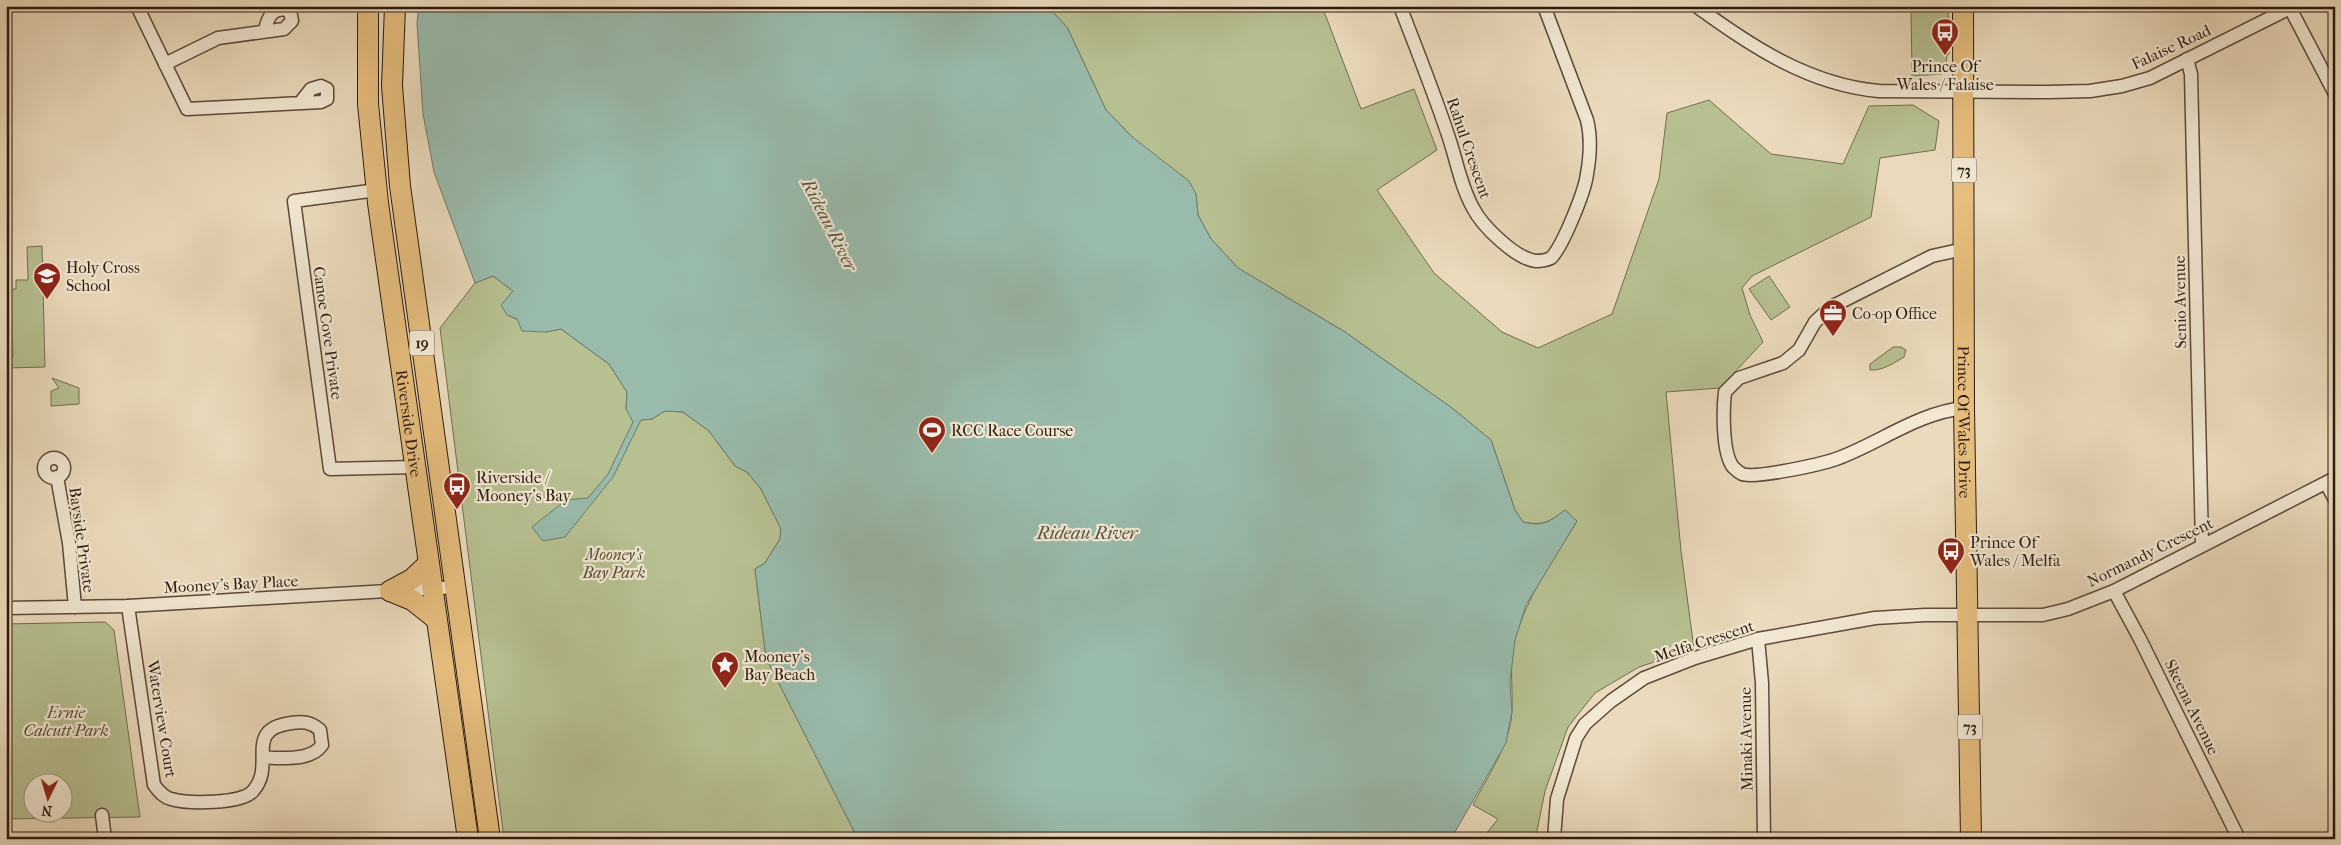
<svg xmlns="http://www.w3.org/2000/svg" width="2341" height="845" font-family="'IM FELL French Canon',serif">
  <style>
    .green { fill: #b7c091; stroke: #726d50; fill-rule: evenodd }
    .water { fill: #99bbac; stroke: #6d7b6d }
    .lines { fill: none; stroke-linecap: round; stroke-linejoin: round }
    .street-casing { stroke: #5c4a3a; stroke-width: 15 }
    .primary-casing { stroke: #2c1a0f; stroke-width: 22 }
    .street { stroke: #f2e8d3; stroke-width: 12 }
    .primary { stroke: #e6be7e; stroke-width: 20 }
    .labels { text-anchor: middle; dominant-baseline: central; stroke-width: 4.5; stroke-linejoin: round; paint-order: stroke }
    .shield { fill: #f2e8d3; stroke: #67584a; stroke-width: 1 }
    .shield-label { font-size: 15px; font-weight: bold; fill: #2c1a0f }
    .street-label { font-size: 16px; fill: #2c1a0f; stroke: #f2e8d3 }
    .poi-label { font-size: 16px; fill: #2c1a0f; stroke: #f2e8d3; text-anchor: start }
    .park-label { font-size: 16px; font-style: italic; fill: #564c36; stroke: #f2e8d3 }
    .water-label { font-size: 18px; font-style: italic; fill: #525246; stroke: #f2e8d3 }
  </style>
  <rect width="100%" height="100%" fill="#ebdbbc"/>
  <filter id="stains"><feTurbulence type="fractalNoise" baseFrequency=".004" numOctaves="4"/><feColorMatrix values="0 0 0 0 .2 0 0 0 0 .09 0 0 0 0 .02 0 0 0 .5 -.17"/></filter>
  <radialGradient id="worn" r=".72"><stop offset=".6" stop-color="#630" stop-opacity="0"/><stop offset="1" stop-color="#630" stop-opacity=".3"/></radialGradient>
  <g class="green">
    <path d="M1047,6H1322L1361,109L1414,89L1437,150L1377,190L1434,273L1502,332L1538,348L1612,314L1659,179L1667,113L1709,100L1771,154L1843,164L1869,106L1913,105L1939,121L1935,150L1880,158L1871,217L1752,276L1742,288L1750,315L1763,342L1720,388L1666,392L1681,551L1694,649L1639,667L1595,693L1568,727L1545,791L1537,831L1538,839H1482L1498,819L1473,805C1488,775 1510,745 1512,711C1513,686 1509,662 1515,639C1527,596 1554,559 1577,521L1565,510C1549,522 1544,526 1523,522L1515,510L1491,440L1452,408L1345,332L1238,268L1211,239L1198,215L1196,194L1131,136L1106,110L1067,27Z"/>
    <path d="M1911,6H1948L1949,54L1947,55L1946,65L1942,74L1912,76Z"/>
    <path d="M42,246L45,367L6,368V358L13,357L11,289H16V280H28L27,247Z"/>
    <path d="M493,276L513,291L507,315L546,332L561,329L609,364L627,392L626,409L641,420L652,419L665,411L683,412L709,431L735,466L747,472L761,489L781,528L780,539L765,563L755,569L766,658L858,839H504L440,328L475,283Z"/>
    <path d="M1769,276L1790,307L1771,320L1749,289Z"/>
    <path d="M1893,347H1901L1906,350L1904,357C1894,363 1882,371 1870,370V364Z"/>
    <path d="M52,378L79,388V404L51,406V391L59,388Z"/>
    <path d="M105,622L114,630L140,817L6,819V624ZM32,782H62V812H32Z"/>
  </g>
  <path class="water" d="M419,6H1047L1067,27L1106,110L1131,136L1189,181L1196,194L1198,215L1211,239L1238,268L1345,332L1452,408L1491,440L1515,510L1523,522C1544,527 1549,522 1565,510L1577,521L1526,605L1515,640L1510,681L1512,711L1506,743L1451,839H858L766,658L755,569L765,563L780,539L781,529L761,489L747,472L735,466L709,431L683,412L665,411L652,419L641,420L613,477L565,537L543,541L532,527L566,500L588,498L608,474L633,422L626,409L627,392L609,364L561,329L546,332L522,331L517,319L507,315L501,305L513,291L493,276L475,283L434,172L423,114L417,23Z"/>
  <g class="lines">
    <g class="street-casing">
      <g id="street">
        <path d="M137,6L187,109L321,102L327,99V89L321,86L311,89L300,103"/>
        <path d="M1400,6C1416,48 1433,90 1447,132C1456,157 1460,185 1473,208C1482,226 1516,259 1536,261C1541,261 1547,260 1551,258C1563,246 1585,191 1587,174C1590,157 1591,136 1587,120L1544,6"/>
        <path d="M1696,6C1752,47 1810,85 1879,91L2049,92L2090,91L2122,86L2150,78L2294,6"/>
        <path d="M2290,8L2335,94"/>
        <path d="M2187,59L2191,74L2202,544"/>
        <path d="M165,64L218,38L284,29L292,21L290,11C274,5 267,17 265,31"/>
        <path d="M377,190L294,201L330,469L415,467"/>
        <path d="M1964,249L1932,256L1831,307L1815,322L1799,350L1783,363L1739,378L1725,392C1723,409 1722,453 1733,467C1735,469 1740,473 1742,474C1755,479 1822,464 1836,459C1880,443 1917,413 1964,408"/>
        <circle cx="54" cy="468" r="10"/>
        <path d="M57,477L69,543L75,607"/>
        <path d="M2326,483L2335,500"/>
        <path d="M2114,591L2140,639L2239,839"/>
        <path d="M128,606L154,785C159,791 163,797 171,799C188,804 242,804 253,791C277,764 242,730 291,723C303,721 311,722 320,730L322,745C311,762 281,757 263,758"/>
        <path d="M6,608L128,606L457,587"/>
        <path d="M1758,639L1762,683L1764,839"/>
        <path d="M102,815L105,839"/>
        <path d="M1554,839L1557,799L1576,738L1585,724L1611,701L1644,678L1695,658L1758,639L1875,618L1925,615H2043L2068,609L2114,591L2335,478"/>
      </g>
    </g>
    <g class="primary-casing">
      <g id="primary">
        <path id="s1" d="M368,6V104L378,203L468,839"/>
        <path d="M395,6L392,86L400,186L490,839"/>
        <path id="s2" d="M1963,6L1964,408L1971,839"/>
        <path d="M390,591L412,600L436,619"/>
        <path d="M390,591L412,579L428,564"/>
      </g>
    </g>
    <use href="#street" class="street"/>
    <use href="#primary" class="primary"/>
  </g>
  <defs>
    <g id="bus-pin" transform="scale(1.4375)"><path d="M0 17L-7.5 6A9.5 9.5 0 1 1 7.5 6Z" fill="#8f2418" stroke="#f2e8d3"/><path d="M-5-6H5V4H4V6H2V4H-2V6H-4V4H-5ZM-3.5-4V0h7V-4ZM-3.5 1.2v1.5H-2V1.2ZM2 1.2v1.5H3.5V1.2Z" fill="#fff"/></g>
    <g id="school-pin" transform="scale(1.4375)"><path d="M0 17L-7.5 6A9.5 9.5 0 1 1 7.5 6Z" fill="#8f2418" stroke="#f2e8d3"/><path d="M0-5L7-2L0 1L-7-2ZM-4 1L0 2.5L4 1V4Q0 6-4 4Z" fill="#fff"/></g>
    <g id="office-pin" transform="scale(1.4375)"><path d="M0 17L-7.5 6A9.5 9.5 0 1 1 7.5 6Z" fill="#8f2418" stroke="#f2e8d3"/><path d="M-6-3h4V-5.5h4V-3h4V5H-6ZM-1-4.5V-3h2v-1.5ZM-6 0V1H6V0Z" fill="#fff"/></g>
    <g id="stadium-pin" transform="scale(1.4375)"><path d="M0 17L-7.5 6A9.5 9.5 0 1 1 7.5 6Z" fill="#8f2418" stroke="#f2e8d3"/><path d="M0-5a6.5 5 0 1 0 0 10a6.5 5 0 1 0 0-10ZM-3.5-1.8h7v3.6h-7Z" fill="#fff"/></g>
    <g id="sight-pin" transform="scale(1.4375)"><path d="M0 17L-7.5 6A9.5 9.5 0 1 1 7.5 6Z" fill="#8f2418" stroke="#f2e8d3"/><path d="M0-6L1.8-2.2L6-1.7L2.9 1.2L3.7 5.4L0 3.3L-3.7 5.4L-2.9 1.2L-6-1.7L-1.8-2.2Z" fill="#fff"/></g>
  </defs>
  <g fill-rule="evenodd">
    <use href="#bus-pin" x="1945" y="32"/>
    <use href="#school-pin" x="47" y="276"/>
    <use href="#office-pin" x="1833" y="313"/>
    <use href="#stadium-pin" x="932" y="430"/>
    <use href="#bus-pin" x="457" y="486"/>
    <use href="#bus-pin" x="1951" y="551"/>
    <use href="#sight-pin" x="725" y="665"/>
  </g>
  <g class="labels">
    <g class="shield">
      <rect x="1951.5" y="157.5" width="25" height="25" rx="4"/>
      <rect x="409.5" y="330.5" width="25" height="25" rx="4"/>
      <rect x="1957.5" y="714.5" width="25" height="25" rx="4"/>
    </g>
    <g class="shield-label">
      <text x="1964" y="170">73</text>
      <text x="422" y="343">19</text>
      <text x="1970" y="727">73</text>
    </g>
    <g class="street-label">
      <text transform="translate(2171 47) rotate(-25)">Falaise Road</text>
      <text transform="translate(1469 148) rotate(71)">Rahul Crescent</text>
      <text transform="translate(2180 302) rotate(-91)">Senio Avenue</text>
      <text transform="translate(328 333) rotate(82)">Canoe Cove Private</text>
      <text stroke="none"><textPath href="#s1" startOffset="420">Riverside Drive</textPath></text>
      <text stroke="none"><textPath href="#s2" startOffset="416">Prince Of Wales Drive</textPath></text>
      <text transform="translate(82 540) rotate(82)">Bayside Private</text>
      <text transform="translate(2150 552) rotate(-26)">Normandy Crescent</text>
      <text transform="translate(231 584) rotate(-3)">Mooney's Bay Place</text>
      <text transform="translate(1704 641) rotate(-18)">Melfa Crescent</text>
      <text transform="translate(2192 707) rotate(64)">Skeena Avenue</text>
      <text transform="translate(162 719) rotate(81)">Waterview Court</text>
      <text transform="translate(1746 739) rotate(-91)">Minaki Avenue</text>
    </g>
    <g class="poi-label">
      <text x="1945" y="66" text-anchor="middle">Prince Of<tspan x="1945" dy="18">Wales / Falaise</tspan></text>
      <text x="66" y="267">Holy Cross<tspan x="66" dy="18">School</tspan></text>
      <text x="1852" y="313">Co-op Office</text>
      <text x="951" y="430">RCC Race Course</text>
      <text x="476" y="477">Riverside /<tspan x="476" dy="18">Mooney's Bay</tspan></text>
      <text x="1970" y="542">Prince Of<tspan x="1970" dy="18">Wales / Melfa</tspan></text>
      <text x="744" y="656">Mooney's<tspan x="744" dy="18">Bay Beach</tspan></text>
    </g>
    <g class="park-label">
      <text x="614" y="554">Mooney's<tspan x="614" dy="18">Bay Park</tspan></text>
      <text x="66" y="712">Ernie<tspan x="66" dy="18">Calcutt Park</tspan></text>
    </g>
    <g class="water-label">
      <text transform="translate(829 225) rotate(63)">Rideau River</text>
      <text x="1087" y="533">Rideau River</text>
    </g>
  </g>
  <rect width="2341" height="845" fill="none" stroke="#ebdbbc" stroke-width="25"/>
  <rect x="8" y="8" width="2326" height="830" fill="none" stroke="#2c1a0f" stroke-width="2.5"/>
  <rect x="12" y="12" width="2316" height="820" fill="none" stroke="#2c1a0f"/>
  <g transform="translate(48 798) rotate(185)"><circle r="24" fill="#f2e8d3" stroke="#a39685"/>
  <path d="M0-4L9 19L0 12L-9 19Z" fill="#8f2418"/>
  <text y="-8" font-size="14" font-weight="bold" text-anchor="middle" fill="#2c1a0f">N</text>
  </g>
  <rect width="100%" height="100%" filter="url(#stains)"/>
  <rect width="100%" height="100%" fill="url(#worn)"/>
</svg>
